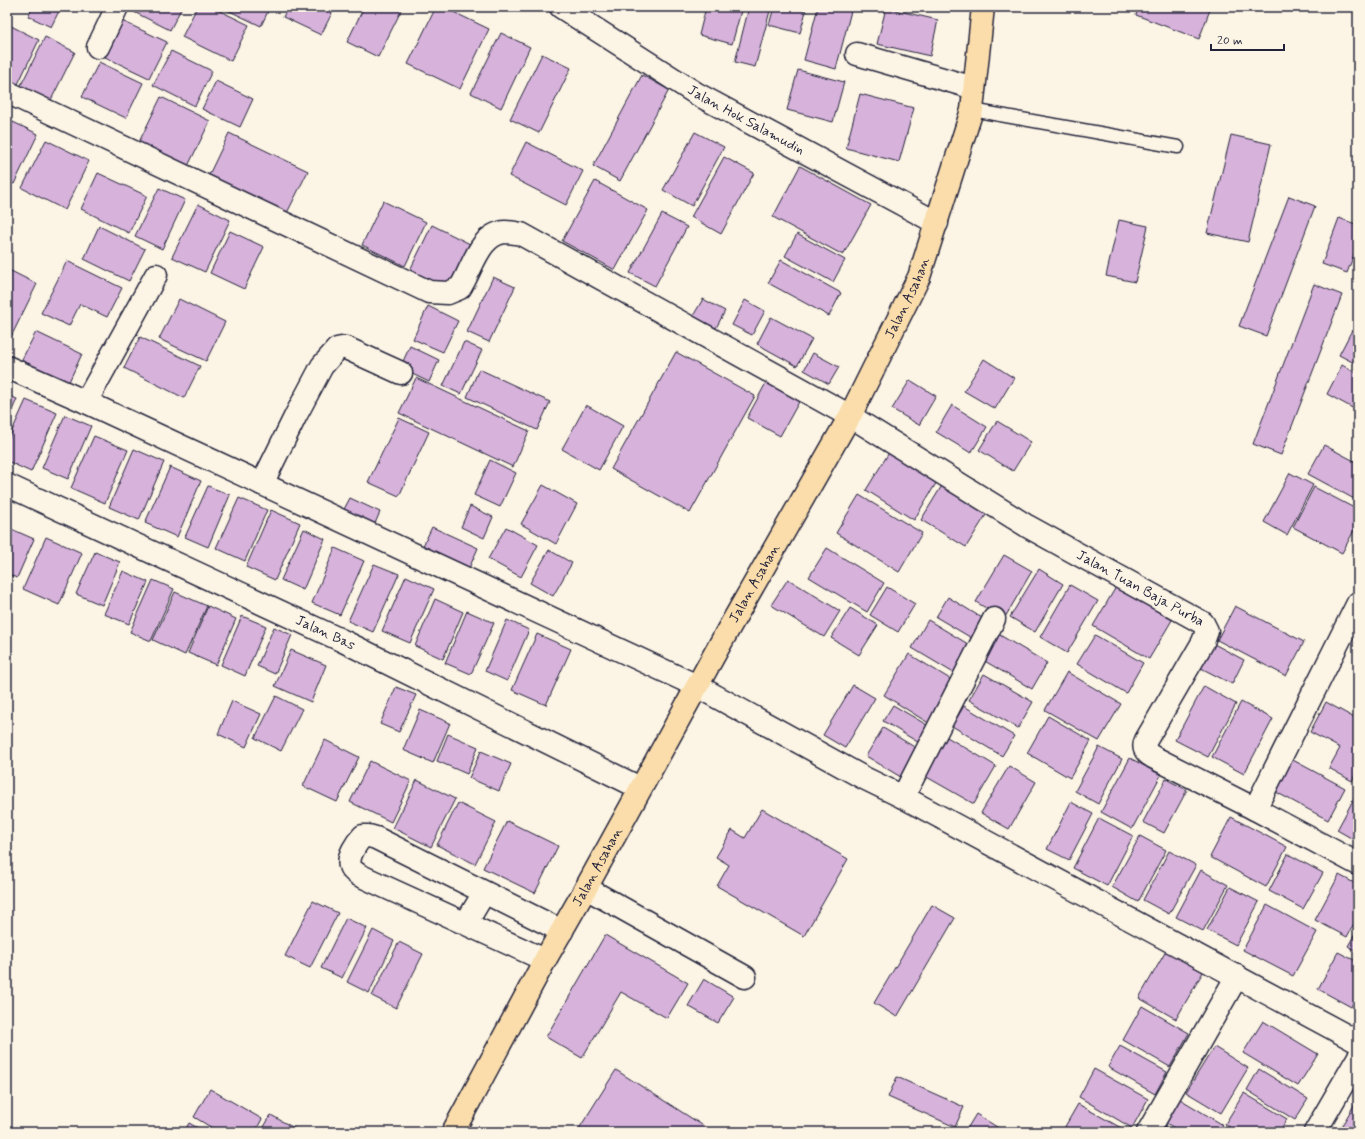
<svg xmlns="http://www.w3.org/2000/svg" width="1365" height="1139" font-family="Mynerve,sans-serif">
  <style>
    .building { fill: #d7b2db; stroke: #22223b }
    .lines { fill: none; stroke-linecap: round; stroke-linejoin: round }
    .service-casing { stroke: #22223b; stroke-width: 15 }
    .minor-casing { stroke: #22223b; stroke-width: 25 }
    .primary-casing { stroke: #22223b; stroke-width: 25 }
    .service { stroke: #fcf5e5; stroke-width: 12 }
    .minor { stroke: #fcf5e5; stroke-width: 22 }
    .primary { stroke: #faddab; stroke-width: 22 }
    .labels { text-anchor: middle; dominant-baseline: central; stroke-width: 3; stroke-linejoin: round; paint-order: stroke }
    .street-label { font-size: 14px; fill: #22223b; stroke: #fcf5e5 }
  </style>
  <rect width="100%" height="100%" fill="#fcf5e5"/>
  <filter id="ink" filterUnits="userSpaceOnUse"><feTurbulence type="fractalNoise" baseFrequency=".025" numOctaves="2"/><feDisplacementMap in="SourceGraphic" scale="8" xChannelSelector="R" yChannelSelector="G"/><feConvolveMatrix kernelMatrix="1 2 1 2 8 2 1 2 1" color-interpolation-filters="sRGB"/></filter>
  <g filter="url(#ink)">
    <g class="building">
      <path d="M33,7H61L51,27L28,16Z"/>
      <path d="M132,7H182L170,30L130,10Z"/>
      <path d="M197,7H212L249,25L231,61L182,37Z"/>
      <path d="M221,7H270L261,26Z"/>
      <path d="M288,7H335L321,35L283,17Z"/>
      <path d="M364,7H403L378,57L347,42Z"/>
      <path d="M436,7H443L489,29L460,89L408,64Z"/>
      <path d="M706,7H742L732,44L699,35Z"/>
      <path d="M749,7H771L755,67L735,62Z"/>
      <path d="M774,7H792L806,11L800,33L769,25Z"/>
      <path d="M818,7H852L836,69L804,60Z"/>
      <path d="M1139,7H1211L1199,39L1136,15Z"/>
      <path d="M886,8L938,20L930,56L877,44Z"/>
      <path d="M120,20L167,42L149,78L103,56Z"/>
      <path d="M7,24L39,40L18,84L7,79Z"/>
      <path d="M501,33L530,47L501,108L471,93Z"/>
      <path d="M45,37L75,52L50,102L20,87Z"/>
      <path d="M171,51L212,71L195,106L153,85Z"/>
      <path d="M542,54L571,68L539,133L510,119Z"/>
      <path d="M99,62L143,83L126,118L82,97Z"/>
      <path d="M798,70L844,82L833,122L787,110Z"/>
      <path d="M642,75L669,90L620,181L593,166Z"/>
      <path d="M216,81L253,99L240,127L202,109Z"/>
      <path d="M860,94L914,108L899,162L846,148Z"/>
      <path d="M161,97L210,121L188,166L139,142Z"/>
      <path d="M13,122L38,134L14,184L7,181V135Z"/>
      <path d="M695,132L724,147L692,206L663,190Z"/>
      <path d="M229,133L308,171L284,219L206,181Z"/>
      <path d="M1231,135L1271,144L1248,242L1207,233Z"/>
      <path d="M46,140L89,161L65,210L22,188Z"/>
      <path d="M526,142L583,171L566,205L509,176Z"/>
      <path d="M724,157L754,173L721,234L691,217Z"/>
      <path d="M800,166L871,205L843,255L773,217Z"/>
      <path d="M98,173L147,196L129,233L81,209Z"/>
      <path d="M595,181L648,210L615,270L562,241Z"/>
      <path d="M159,188L185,200L162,249L135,236Z"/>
      <path d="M1289,196L1315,206L1266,336L1239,326Z"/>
      <path d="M383,201L426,222L405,266L362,245Z"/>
      <path d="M198,204L230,220L205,272L172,257Z"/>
      <path d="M662,214L687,227L655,286L630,273Z"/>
      <path d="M1339,218L1358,225V244L1347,273L1322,264Z"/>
      <path d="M1119,220L1148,226L1135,282L1106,276Z"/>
      <path d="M432,225L470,244L448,289L410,270Z"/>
      <path d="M99,226L145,249L129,281L84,259Z"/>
      <path d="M230,231L264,247L244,289L210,273Z"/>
      <path d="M797,234L845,260L833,282L785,256Z"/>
      <path d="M781,260L841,293L829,316L768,283Z"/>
      <path d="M67,261L122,288L107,317L80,304L69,326L41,313Z"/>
      <path d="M7,269L37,284L9,341L7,340Z"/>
      <path d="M493,277L515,287L489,342L467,332Z"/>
      <path d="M1314,284L1342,295L1281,455L1253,444Z"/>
      <path d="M179,299L225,322L206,361L159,339Z"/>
      <path d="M703,299L725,311L716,328L693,316Z"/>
      <path d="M745,300L765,311L752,335L732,325Z"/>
      <path d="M428,306L458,321L443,352L413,339Z"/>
      <path d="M771,317L812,339L797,366L757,344Z"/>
      <path d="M1352,330L1358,333V365L1339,355Z"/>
      <path d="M36,332L82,354L66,388L19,365Z"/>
      <path d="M140,337L200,366L184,398L124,368Z"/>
      <path d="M464,342L482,350L461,394L443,386Z"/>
      <path d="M410,346L439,360L429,382L400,368Z"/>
      <path d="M676,352L755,396L690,513L611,469Z"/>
      <path d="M813,353L839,367L829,384L804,370Z"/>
      <path d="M984,359L1014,378L995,409L964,391Z"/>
      <path d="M1342,365L1358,374V411L1327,394Z"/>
      <path d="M479,369L550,402L537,430L467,397Z"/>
      <path d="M416,378L529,431L513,467L399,413Z"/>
      <path d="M910,380L936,396L919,425L892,409Z"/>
      <path d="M767,381L800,400L780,436L747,418Z"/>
      <path d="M7,395L17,399L7,422Z"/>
      <path d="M26,400L57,413L31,472L7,461V442Z"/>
      <path d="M586,405L623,426L599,470L562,449Z"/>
      <path d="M952,405L987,427L971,453L936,432Z"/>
      <path d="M65,415L91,426L68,479L42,468Z"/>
      <path d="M399,418L429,432L399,496L368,482Z"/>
      <path d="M997,421L1031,442L1013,471L979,450Z"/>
      <path d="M94,436L128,450L105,503L71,488Z"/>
      <path d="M1324,445L1358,463V501L1308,474Z"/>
      <path d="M134,449L164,462L139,520L109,507Z"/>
      <path d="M890,451L938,480L914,520L866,490Z"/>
      <path d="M490,460L516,473L500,507L474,495Z"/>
      <path d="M170,467L201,481L177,537L145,523Z"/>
      <path d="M1290,473L1313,485L1287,535L1264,522Z"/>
      <path d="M946,479L991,507L966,547L921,520Z"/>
      <path d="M543,485L577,504L556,544L521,524Z"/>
      <path d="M208,486L230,495L208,547L185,537Z"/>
      <path d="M1314,487L1358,510V523L1342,553L1293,527Z"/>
      <path d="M859,495L922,533L899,572L836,533Z"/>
      <path d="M239,498L267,510L245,561L216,548Z"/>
      <path d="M350,498L380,512L373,528L342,513Z"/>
      <path d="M470,506L493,517L484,538L461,527Z"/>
      <path d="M271,510L300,523L275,580L246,567Z"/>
      <path d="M432,527L478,548L467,573L420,552Z"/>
      <path d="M506,527L538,545L521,577L488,559Z"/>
      <path d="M9,528L34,539L17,578L7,574V533Z"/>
      <path d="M304,529L325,539L303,590L281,580Z"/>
      <path d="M46,537L82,553L59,605L23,589Z"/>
      <path d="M335,548L364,561L340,615L312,603Z"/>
      <path d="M827,548L884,583L867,612L809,577Z"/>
      <path d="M549,550L572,563L553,596L530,583Z"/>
      <path d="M95,552L120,562L102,605L76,594Z"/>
      <path d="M1004,555L1032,571L1004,619L976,602Z"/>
      <path d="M374,564L399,574L373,632L348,621Z"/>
      <path d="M1039,569L1063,584L1035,632L1010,617Z"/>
      <path d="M123,571L148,582L129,624L104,614Z"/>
      <path d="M406,576L434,589L410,643L382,631Z"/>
      <path d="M788,579L840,611L824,637L771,605Z"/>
      <path d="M153,580L174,589L151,641L130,632Z"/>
      <path d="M1070,585L1098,601L1067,653L1040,637Z"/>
      <path d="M887,587L915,604L898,632L870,615Z"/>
      <path d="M1116,587L1172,620L1149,659L1093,626Z"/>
      <path d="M175,592L207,606L185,655L153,640Z"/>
      <path d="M948,597L987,621L975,640L936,617Z"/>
      <path d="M435,599L463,612L443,659L415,646Z"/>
      <path d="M208,606L236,619L216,665L188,653Z"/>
      <path d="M1235,606L1304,642L1286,676L1217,640Z"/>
      <path d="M850,608L878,625L859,655L831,638Z"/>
      <path d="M467,611L494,623L471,674L445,663Z"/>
      <path d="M242,616L266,626L245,676L221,665Z"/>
      <path d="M507,620L529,630L507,681L485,671Z"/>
      <path d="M928,620L973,647L957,675L912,648Z"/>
      <path d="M274,627L292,635L275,674L257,666Z"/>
      <path d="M537,634L571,649L546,705L512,690Z"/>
      <path d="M998,634L1047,663L1032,689L983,660Z"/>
      <path d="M1095,635L1143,663L1126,693L1077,664Z"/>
      <path d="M1214,644L1244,660L1232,684L1201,668Z"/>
      <path d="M291,650L326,665L311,702L275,686Z"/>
      <path d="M909,654L955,682L930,724L884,695Z"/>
      <path d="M1067,672L1121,704L1099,741L1045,710Z"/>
      <path d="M984,674L1033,702L1018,728L969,700Z"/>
      <path d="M853,685L875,698L845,748L823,735Z"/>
      <path d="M1204,686L1236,704L1208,757L1175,740Z"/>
      <path d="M396,687L416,695L399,732L380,724Z"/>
      <path d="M276,696L302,709L281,751L255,738Z"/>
      <path d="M232,701L261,714L246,747L218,734Z"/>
      <path d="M1241,702L1273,719L1244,774L1212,757Z"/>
      <path d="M1326,702L1358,720V769L1352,781L1329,768L1340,748L1310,732Z"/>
      <path d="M893,705L932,728L921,744L883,721Z"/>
      <path d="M964,706L1014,736L1002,756L952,726Z"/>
      <path d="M420,710L450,723L433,763L403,750Z"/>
      <path d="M1048,716L1091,741L1070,778L1027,753Z"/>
      <path d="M883,728L921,751L904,779L866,756Z"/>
      <path d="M448,734L478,747L467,774L437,761Z"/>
      <path d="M947,737L996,766L974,804L925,776Z"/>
      <path d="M325,740L359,757L337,802L303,786Z"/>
      <path d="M1099,747L1122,759L1098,804L1075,791Z"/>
      <path d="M481,751L511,764L499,791L469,778Z"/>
      <path d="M1130,758L1161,775L1132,829L1101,812Z"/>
      <path d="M1291,759L1345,788L1328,820L1274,791Z"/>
      <path d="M370,761L411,781L391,822L350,802Z"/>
      <path d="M1009,766L1036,782L1009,829L981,813Z"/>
      <path d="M1166,779L1187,790L1164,833L1143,822Z"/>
      <path d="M417,780L455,799L431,847L393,828Z"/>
      <path d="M1358,791V842L1337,830Z"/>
      <path d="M1071,802L1093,814L1069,860L1047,849Z"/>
      <path d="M458,803L496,822L475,864L437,845Z"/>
      <path d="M762,809L848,859L804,936L717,886L729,865L716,857L732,830L745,838Z"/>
      <path d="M1231,817L1287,847L1266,887L1210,857Z"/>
      <path d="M1099,818L1133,836L1107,886L1073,868Z"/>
      <path d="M507,821L558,846L535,893L483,868Z"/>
      <path d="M1140,836L1166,850L1138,902L1112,887Z"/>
      <path d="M1169,851L1196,865L1169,914L1143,900Z"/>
      <path d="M1288,854L1323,873L1303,909L1269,891Z"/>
      <path d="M1201,870L1228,885L1203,931L1176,917Z"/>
      <path d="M1339,875L1358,885V916L1347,937L1315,920Z"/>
      <path d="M1230,887L1259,902L1236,945L1207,930Z"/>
      <path d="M313,901L338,913L310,968L285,956Z"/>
      <path d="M932,905L955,918L897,1017L874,1003Z"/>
      <path d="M1267,905L1317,932L1293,976L1243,950Z"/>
      <path d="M346,918L367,928L342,978L321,968Z"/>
      <path d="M1358,929V952L1348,946Z"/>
      <path d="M373,930L394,941L369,993L347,982Z"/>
      <path d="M605,935L688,983L667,1018L621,992L582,1058L546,1037Z"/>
      <path d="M399,942L423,954L396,1008L372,996Z"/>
      <path d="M1166,951L1203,972L1176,1019L1139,998Z"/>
      <path d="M1338,952L1358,962V994L1351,1007L1318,989Z"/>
      <path d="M704,979L734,997L718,1023L688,1006Z"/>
      <path d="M1142,1006L1189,1033L1170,1067L1123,1040Z"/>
      <path d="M1263,1021L1318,1054L1298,1086L1243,1053Z"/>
      <path d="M1120,1046L1167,1072L1155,1094L1108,1067Z"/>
      <path d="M1214,1047L1248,1068L1221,1113L1186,1092Z"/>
      <path d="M1094,1069L1148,1099L1132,1128L1079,1097Z"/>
      <path d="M1259,1069L1308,1099L1295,1120L1247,1090Z"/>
      <path d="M616,1070L713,1132H577Z"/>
      <path d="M897,1077L964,1107L955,1127L888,1097Z"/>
      <path d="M210,1089L262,1119L255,1132H219L194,1117Z"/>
      <path d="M1244,1093L1287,1119L1279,1132H1237L1225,1124Z"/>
      <path d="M1180,1099L1223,1125L1219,1132H1181L1166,1123Z"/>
      <path d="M1356,1102L1358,1103V1132H1338Z"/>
      <path d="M1078,1104L1125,1130L1124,1132H1067L1063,1130Z"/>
      <path d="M976,1114L1005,1132H965Z"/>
      <path d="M271,1115L301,1132H261Z"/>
      <path d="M189,1123L205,1132H184Z"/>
      <path d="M1164,1127L1172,1132H1162Z"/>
    </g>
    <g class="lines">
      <g class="service-casing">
        <path id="service" d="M972,110L1178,147"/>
      </g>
      <g class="minor-casing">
        <g id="minor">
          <path id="s1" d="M561,7L697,94L937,223"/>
          <path d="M98,47L117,7"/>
          <path d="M857,54L974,88"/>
          <path id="s2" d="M7,92L429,292L448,293L460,288C472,270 479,234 505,232C510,232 516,233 521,234L850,416L1027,526L1203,623L1207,631L1203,642L1146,740C1142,748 1146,753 1153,757L1255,809L1358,864"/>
          <path d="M7,367L86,402L697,686L864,778L903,797L1358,1042"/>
          <path d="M86,402L156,275"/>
          <path d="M262,484L296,415L322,366L337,349L342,348H346L401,373"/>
          <path id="s3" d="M7,485L343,641L640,788"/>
          <path d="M903,797L994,619"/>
          <path d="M1255,809L1358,603"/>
          <path d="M586,888L745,977"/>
          <path d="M466,923L484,893"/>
          <path d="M545,960L359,875C356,873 351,870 350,866C347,856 357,842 363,836H369L376,838L562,931"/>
          <path d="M1148,1132L1237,976"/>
          <path d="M1315,1132L1358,1058"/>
        </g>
      </g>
      <g class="primary-casing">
        <g id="primary">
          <path id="s4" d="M453,1132L545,960L586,888L729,628L850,416L919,277L972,110L983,7"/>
        </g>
      </g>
      <use href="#service" class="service"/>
      <use href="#minor" class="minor"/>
      <use href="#primary" class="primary"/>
    </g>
  </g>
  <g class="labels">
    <g class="street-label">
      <text stroke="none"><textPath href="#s1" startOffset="217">Jalan Hok Salamudin</textPath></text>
      <text stroke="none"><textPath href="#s4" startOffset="950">Jalan Asahan</textPath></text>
      <text stroke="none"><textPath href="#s4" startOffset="626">Jalan Asahan</textPath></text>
      <text stroke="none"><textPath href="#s2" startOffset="1304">Jalan Tuan Baja Purba</textPath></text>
      <text stroke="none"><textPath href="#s3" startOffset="351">Jalan Bas</textPath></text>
      <text stroke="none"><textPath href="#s4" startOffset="302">Jalan Asahan</textPath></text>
    </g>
  </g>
  <rect width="1365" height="1139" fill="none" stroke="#fcf5e5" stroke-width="24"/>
  <rect x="12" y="12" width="1341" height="1115" fill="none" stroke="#22223b" stroke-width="1.5" filter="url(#ink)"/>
  <path d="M1211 44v6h73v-6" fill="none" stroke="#22223b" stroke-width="2"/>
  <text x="1217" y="44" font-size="12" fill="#22223b" stroke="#fcf5e5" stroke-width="3" paint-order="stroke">20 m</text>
</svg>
